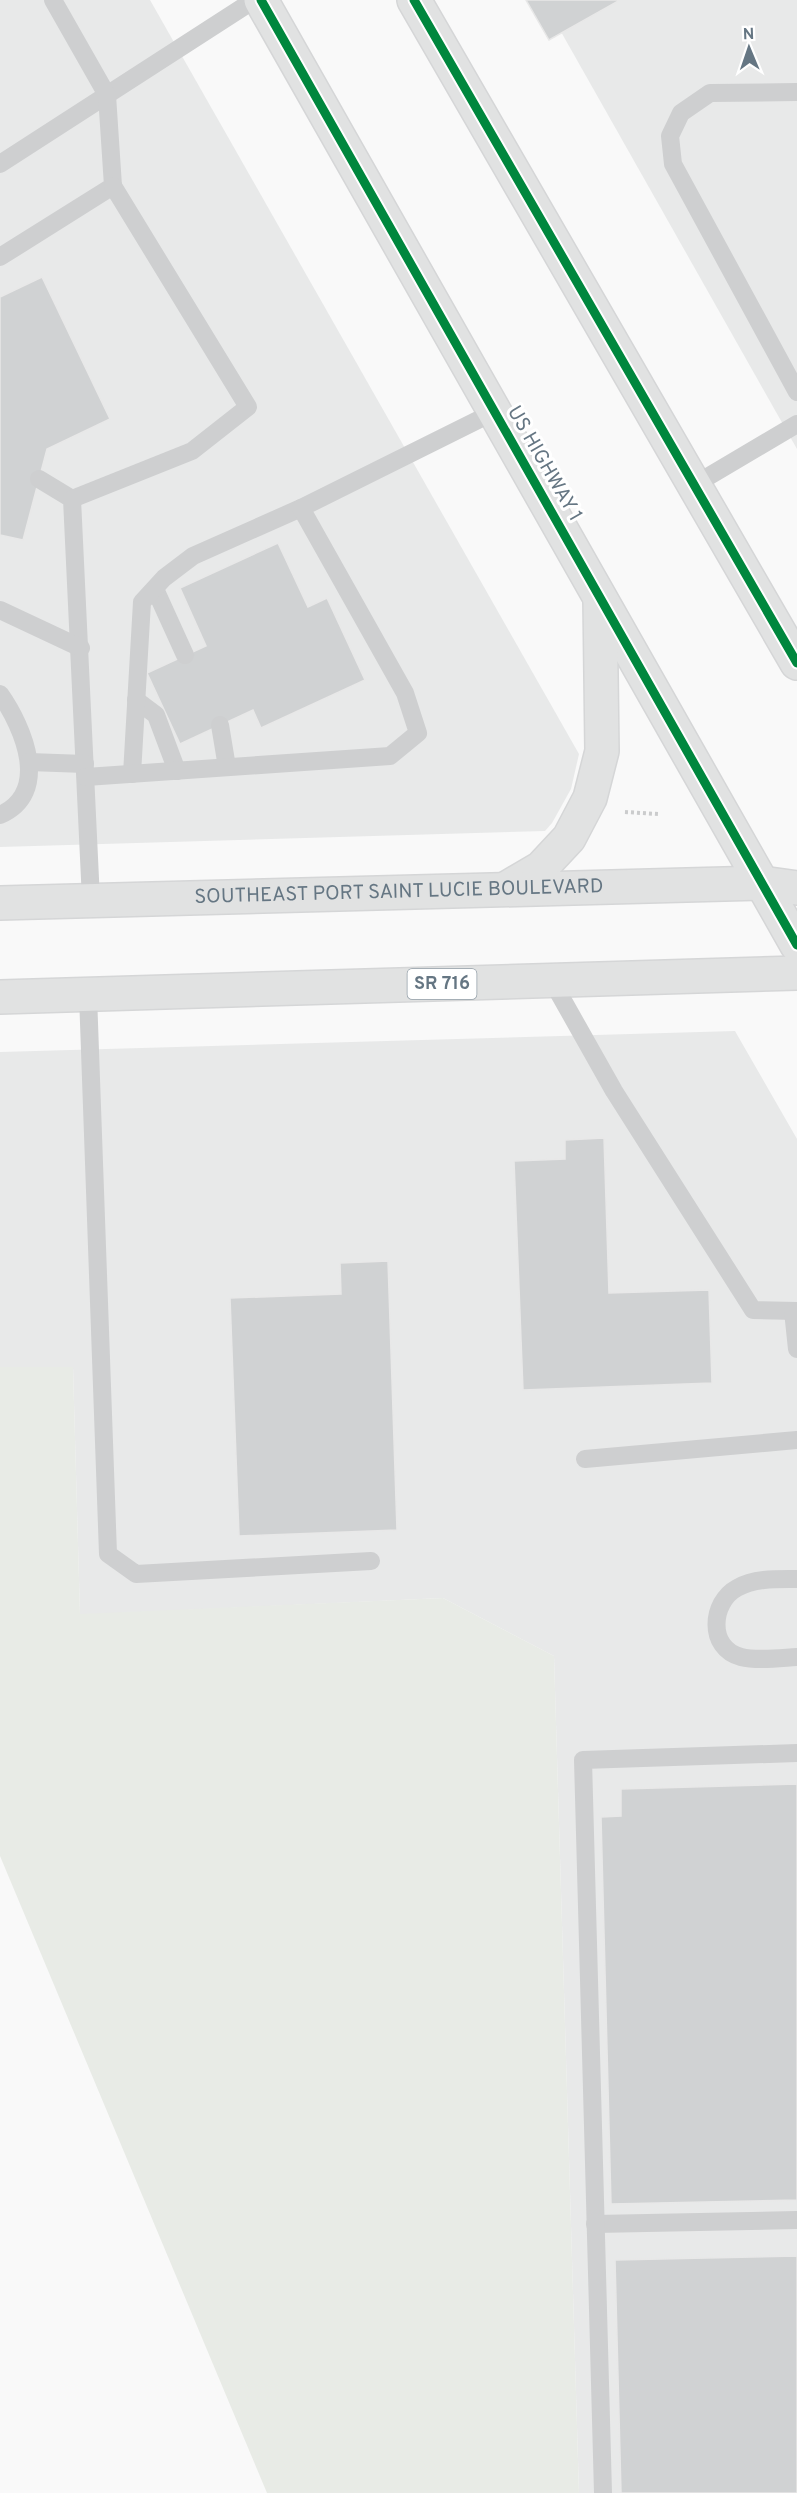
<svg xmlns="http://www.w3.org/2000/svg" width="797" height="2493" font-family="Overpass,sans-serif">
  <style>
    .built { fill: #e8e9e9 }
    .green { fill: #e8ebe6 }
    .building { fill: #d0d2d3; stroke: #e8e8e8; stroke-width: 1.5 }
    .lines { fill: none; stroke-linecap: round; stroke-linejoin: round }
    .primary-casing { stroke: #d5d6d7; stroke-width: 36 }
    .path { stroke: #cbcccd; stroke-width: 4; stroke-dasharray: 3 3; stroke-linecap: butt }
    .lane { stroke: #cecfd0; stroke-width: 18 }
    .primary { stroke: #e1e2e2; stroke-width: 33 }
    .cycleway-casing { stroke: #fff; stroke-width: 13 }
    .cycleway { stroke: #00873e; stroke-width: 9 }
    .labels { text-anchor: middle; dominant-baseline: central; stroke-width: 6; stroke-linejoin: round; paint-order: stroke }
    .shield { fill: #fff; stroke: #939fa8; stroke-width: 1.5 }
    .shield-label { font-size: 18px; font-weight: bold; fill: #657683 }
    .street-label { font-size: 20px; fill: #657683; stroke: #fff }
  </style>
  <rect width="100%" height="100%" fill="#f9f9f9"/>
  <g class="built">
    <path d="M0,0H150L579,754L571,789L552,823L545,831L0,847Z"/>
    <path d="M543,0H797V449Z"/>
    <path d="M735,1031L797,1139V2493H579L554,1656L443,1598L80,1615L73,1367H0V1052Z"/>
  </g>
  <path class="green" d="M0,1367H73L80,1614L443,1598L554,1656L579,2493H267L0,1856Z"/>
  <g class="building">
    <path d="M526,0H620L549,40Z"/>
    <path d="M42,277L110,419L47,449L23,540L0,535V297Z"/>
    <path d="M278,543L308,607L327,598L365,680L261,728L253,710L180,744L147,673L206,646L180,588Z"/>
    <path d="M604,1138L609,1293L709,1290L712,1383L523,1390L514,1161L565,1159V1140Z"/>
    <path d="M388,1261L397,1530L239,1536L230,1298L341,1294L340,1263Z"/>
    <path d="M797,1784V2200L611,2204L601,1817L621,1816V1789Z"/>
    <path d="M797,2256V2493H621L615,2260Z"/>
  </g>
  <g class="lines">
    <g class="primary-casing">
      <g id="primary">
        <path d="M261,0L797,945"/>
        <path d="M414,0L797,663"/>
        <path d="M507,888L541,868L569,838L590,798L602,751L600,599"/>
        <path id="s1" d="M0,903L762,883L797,888"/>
        <path d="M0,997L797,973"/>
      </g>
    </g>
    <path class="path" d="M625,812L658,814"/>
    <g class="lane">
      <path d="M797,92L710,93L681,113L670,136L673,164L797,392"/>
      <path d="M0,164L254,0"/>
      <path d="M0,257L113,186L107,95L53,0"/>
      <path d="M39,479L72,499L91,900"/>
      <path d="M694,485L797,424"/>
      <path d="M72,499L192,451L248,407L113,186"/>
      <path d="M155,589L185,655"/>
      <path d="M0,610L81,648"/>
      <path d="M0,694C24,728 51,793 0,815"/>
      <path d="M136,700L156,715L177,771"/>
      <path d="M220,725L227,767"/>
      <path d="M29,762L85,764"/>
      <path d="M132,774L142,602L164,578L193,556L301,508"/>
      <path d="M86,777L390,756L418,733L405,693L301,508L494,412"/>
      <path d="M552,981L614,1091L753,1310L797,1311"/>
      <path d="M88,995L108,1554L136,1574L371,1561"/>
      <path d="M793,1311L797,1349"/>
      <path d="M585,1459L797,1440"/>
      <path d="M797,1579C777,1579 755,1578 737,1588C711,1602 707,1648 741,1657C757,1661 780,1658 797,1657"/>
      <path d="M595,2224L797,2220"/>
      <path d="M603,2493L583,1760L797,1753"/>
    </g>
    <use href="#primary" class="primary"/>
    <g class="cycleway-casing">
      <g id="cycleway">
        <path d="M261,0L797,945"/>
        <path d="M414,0L797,663"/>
      </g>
    </g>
    <use href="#cycleway" class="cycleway"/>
  </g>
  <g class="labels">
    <rect class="shield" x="407.5" y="969" width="69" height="30" rx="4.5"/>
    <g class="shield-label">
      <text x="442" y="984">SR 716</text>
    </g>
    <g class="street-label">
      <text transform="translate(544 464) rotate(60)">US HIGHWAY 1</text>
      <text stroke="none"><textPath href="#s1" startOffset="399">SOUTHEAST PORT SAINT LUCIE BOULEVARD</textPath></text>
    </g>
  </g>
  <g transform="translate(749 48) rotate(358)" stroke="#ffffff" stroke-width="4.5" paint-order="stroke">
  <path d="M0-4.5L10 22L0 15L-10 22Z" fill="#657683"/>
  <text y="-9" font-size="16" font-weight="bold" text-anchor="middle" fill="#657683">N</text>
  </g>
</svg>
